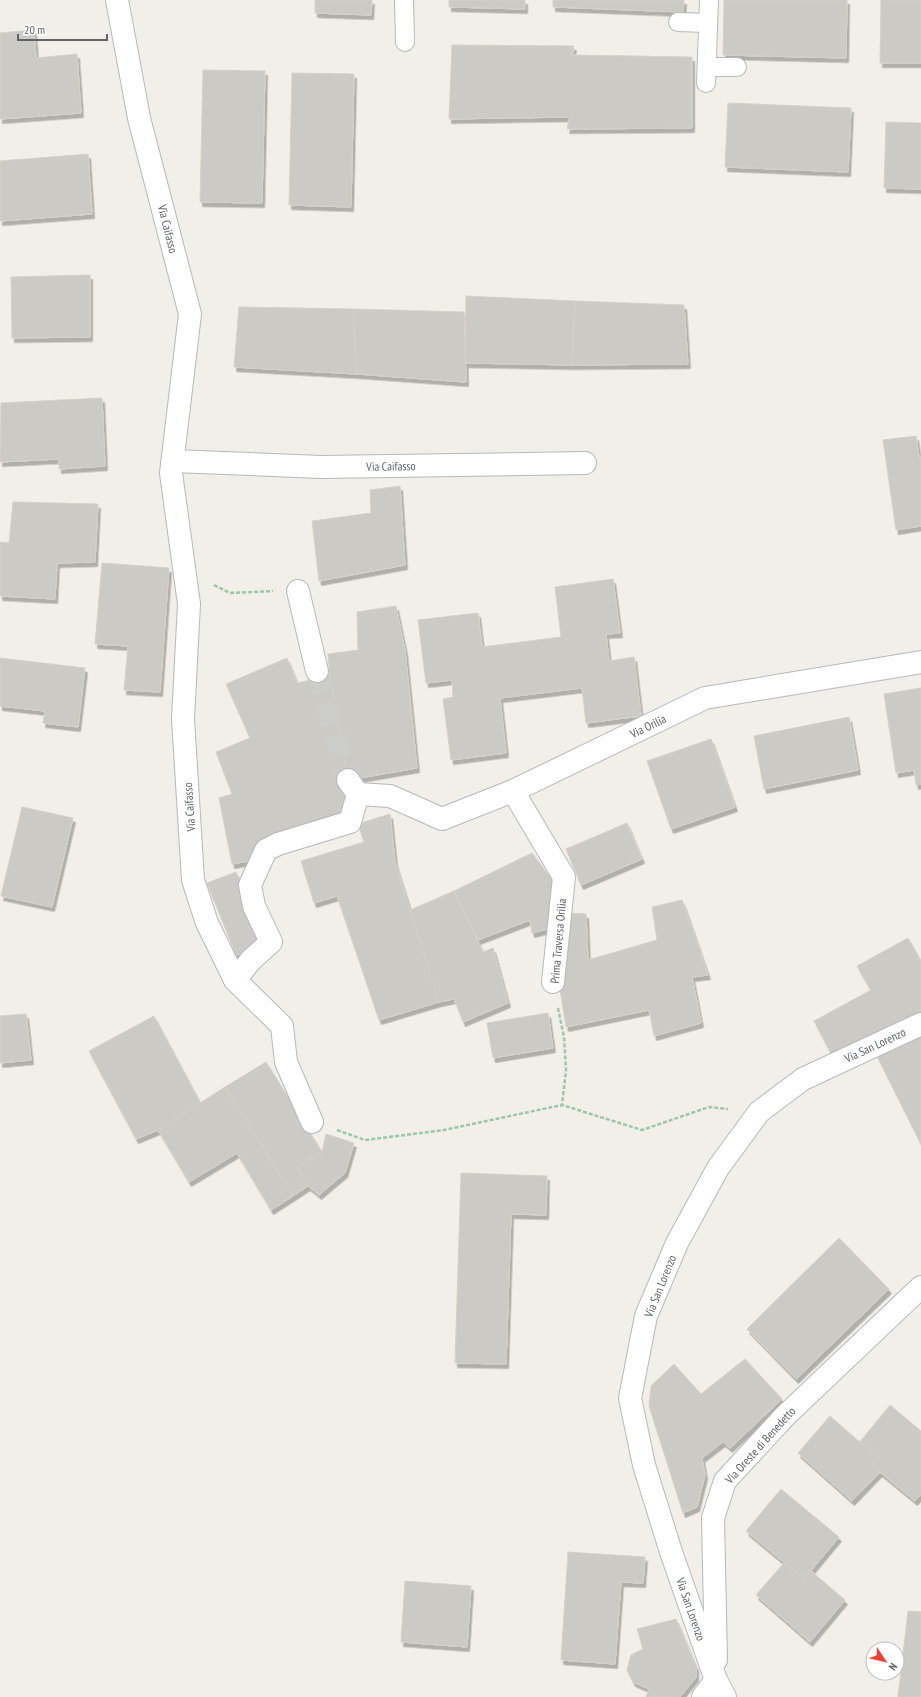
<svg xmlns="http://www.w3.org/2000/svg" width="921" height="1697" font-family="'PT Sans Narrow',sans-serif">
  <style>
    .building { fill: #cccac5; stroke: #d6d1c6; filter: url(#shadow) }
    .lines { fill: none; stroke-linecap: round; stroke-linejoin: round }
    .minor-tunnel { stroke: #ccccc8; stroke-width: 22; stroke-dasharray: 22 11; stroke-linecap: butt }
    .service-casing { stroke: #b5b8bc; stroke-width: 20 }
    .pedestrian-casing { stroke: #b5b8bc; stroke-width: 24 }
    .minor-casing { stroke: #b5b8bc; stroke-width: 24 }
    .tertiary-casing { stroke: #b5b8bc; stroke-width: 24 }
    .path { stroke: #9cc7a9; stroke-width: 2.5; stroke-dasharray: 4 2; stroke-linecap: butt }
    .service { stroke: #fff; stroke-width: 18 }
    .pedestrian { stroke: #fff; stroke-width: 22 }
    .minor { stroke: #fff; stroke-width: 22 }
    .tertiary { stroke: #fff; stroke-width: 22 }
    .labels { text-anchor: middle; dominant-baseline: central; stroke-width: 3.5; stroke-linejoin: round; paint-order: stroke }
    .street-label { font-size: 12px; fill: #5f6368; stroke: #fff }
  </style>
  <defs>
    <filter id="shadow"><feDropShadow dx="2.5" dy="4.5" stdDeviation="0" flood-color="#0004"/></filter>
  </defs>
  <rect width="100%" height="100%" fill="#f1efe8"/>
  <g class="building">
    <path d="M315,0H372L371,15L315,13Z"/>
    <path d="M449,0H525V9L449,7Z"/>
    <path d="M553,0H684L683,12L553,7Z"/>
    <path d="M724,0H847L846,58L723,55Z"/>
    <path d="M881,0H921V63H880Z"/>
    <path d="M34,30L36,58L77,54L81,113L0,119V33Z"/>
    <path d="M452,45L574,46L572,55L692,57V128L567,129L570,117L449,119Z"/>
    <path d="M203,70L265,71L262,203L200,202Z"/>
    <path d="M292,73L354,74L351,207L289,205Z"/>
    <path d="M728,103L851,108L848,172L725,167Z"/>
    <path d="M886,122L921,123V189L884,188Z"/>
    <path d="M88,154L92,214L0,221V161Z"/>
    <path d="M90,275V337L12,338L11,277Z"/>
    <path d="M466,296L575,301L572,365L465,363Z"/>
    <path d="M575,301L684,305L688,364L572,365Z"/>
    <path d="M239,307L353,309L357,374L234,367Z"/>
    <path d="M353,309L464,312L466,382L357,374Z"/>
    <path d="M102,398L105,466L59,469V459L0,462L1,403Z"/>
    <path d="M916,436L919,457H921V526L896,530L883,440Z"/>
    <path d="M400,486L405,565L319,581L312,521L371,513L370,490Z"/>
    <path d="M13,502L98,504L95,562L57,563L55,599L0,596V542L9,543Z"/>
    <path d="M102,563L169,568L160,692L124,690L128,646L95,644Z"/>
    <path d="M613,579L620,633L606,634L609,661L634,657L641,716L586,723L582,688L500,698L506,753L451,760L443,699L453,697L452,680L426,683L418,620L478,613L482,647L561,637L555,587Z"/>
    <path d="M396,606L405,651L417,768L348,780L330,676L328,654L358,650L357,612Z"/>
    <path d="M0,658L85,668L78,727L43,723L45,711L0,706Z"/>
    <path d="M287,658L297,683L330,676L348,780L347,821L259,840L260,859L232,864L219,798L232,794L216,752L250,738L226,684Z"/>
    <path d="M921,688V784L916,785L914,770L896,773L884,694Z"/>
    <path d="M849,717L858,770L764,789L754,736Z"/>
    <path d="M711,739L735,807L671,829L647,761Z"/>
    <path d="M22,807L73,818L52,907L1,896Z"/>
    <path d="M390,814L395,862L439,1002L379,1020L337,896L314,903L301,861L364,842L358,824Z"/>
    <path d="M627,823L642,859L581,885L566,849Z"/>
    <path d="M532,853L552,880L555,927L532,933L530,920L478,940L454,891Z"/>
    <path d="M236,872L265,944L236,955L207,883Z"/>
    <path d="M454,891L483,952L493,948L508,1003L463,1022L454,999L439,1002L410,910Z"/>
    <path d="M682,900L708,975L692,977L701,1023L654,1036L649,1010L566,1027L558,977L567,913L586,914L588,960L657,940L652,907Z"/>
    <path d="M908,938L921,961V1016L836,1063L814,1021L871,990L857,966Z"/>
    <path d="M548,1013L553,1048L493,1058L487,1023Z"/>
    <path d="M26,1014L31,1060L0,1063V1016Z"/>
    <path d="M154,1016L201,1104L158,1130L136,1139L89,1051Z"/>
    <path d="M921,1032V1144L876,1054Z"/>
    <path d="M266,1062L322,1152L297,1167L308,1186L293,1196L225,1087Z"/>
    <path d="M225,1087L293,1196L271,1210L237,1153L189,1182L158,1130Z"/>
    <path d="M326,1134L354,1143L345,1173L319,1195L308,1186L297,1167L322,1152Z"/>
    <path d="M461,1173L547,1176L546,1215L511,1214L506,1364L455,1363Z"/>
    <path d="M839,1238L889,1289L796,1379L747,1329Z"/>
    <path d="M745,1359L782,1399L730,1448L723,1442L702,1458L705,1475L697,1507L683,1513L649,1406L651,1386L674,1364L701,1394Z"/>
    <path d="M890,1405L921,1431V1494L915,1501L871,1465L878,1458L859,1443Z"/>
    <path d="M830,1416L878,1458L871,1465L880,1472L852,1501L798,1453Z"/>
    <path d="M781,1489L839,1537L804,1579L746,1531Z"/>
    <path d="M568,1552L645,1557L643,1583L621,1582L615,1664L561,1660Z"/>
    <path d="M784,1563L804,1579L811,1571L845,1600L810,1642L756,1595Z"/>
    <path d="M405,1581L471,1586L467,1647L401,1642Z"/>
    <path d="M908,1611L921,1612V1697H898Z"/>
    <path d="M676,1619L696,1667V1677L680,1697H646L649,1689L633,1682L627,1670L631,1655L643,1649L637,1629Z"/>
  </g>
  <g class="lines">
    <path class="minor-tunnel" d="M317,671L348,780"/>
    <g class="service-casing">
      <g id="service">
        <path d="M404,0L405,42"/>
        <path d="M678,22L708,23"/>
        <path d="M707,67H737"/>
        <path d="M706,83L709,0"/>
      </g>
    </g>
    <g class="pedestrian-casing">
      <path id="pedestrian" d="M235,980L251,960L271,942L254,906L250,885L266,850L278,844L350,822L358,794"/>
    </g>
    <g class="minor-casing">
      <g id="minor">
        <path d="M117,0L139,118L190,314L171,473L189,604L183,719L193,880L207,923L235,980L282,1026L286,1062L312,1122"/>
        <path d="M173,461L321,467L585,463"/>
        <path d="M298,591L317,671"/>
        <path d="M348,780L358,794L390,796L442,819L513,791L705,698L921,662"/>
        <path d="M513,791L564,877L553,982"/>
      </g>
    </g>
    <g class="tertiary-casing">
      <g id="tertiary">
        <path d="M716,1660L713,1518L725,1481L785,1416L921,1287"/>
        <path d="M703,1697L716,1680"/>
        <path d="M725,1697L716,1680L671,1552L644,1465L630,1398L646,1316L677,1243L718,1168L759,1112L803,1079L921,1024"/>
      </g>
    </g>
    <g class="path">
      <path d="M214,585L230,593L273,591"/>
      <path d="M558,1008L564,1037L566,1070L562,1105"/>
      <path d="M337,1130L365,1140L444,1130L562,1105L642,1130L709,1107L728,1109"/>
    </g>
    <use href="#service" class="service"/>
    <use href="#pedestrian" class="pedestrian"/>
    <use href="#minor" class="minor"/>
    <use href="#tertiary" class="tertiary"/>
  </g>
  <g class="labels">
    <g class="street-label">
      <text transform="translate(168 229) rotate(76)">Via Caifasso</text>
      <text transform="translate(391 466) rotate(-1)">Via Caifasso</text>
      <text transform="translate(648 726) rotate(-26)">Via Orilia</text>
      <text transform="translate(189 807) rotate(-94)">Via Caifasso</text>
      <text transform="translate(558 941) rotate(-85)">Prima Traversa Orilia</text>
      <text transform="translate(875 1045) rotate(-25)">Via San Lorenzo</text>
      <text transform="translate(660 1286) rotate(-68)">Via San Lorenzo</text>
      <text transform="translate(760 1445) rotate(-48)">Via Oreste di Benedetto</text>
      <text transform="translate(691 1609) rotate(71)">Via San Lorenzo</text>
    </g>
  </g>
  <g transform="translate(885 1661) rotate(125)"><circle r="19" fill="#ffffff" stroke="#bfc1c3"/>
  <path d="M0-3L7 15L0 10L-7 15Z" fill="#ea4335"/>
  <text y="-6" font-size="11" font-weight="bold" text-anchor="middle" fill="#5f6368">N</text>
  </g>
  <path d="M18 34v6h89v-6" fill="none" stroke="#5f6368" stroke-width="2"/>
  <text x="24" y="34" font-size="12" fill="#5f6368" stroke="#ffffff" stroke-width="3" paint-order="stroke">20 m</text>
</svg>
